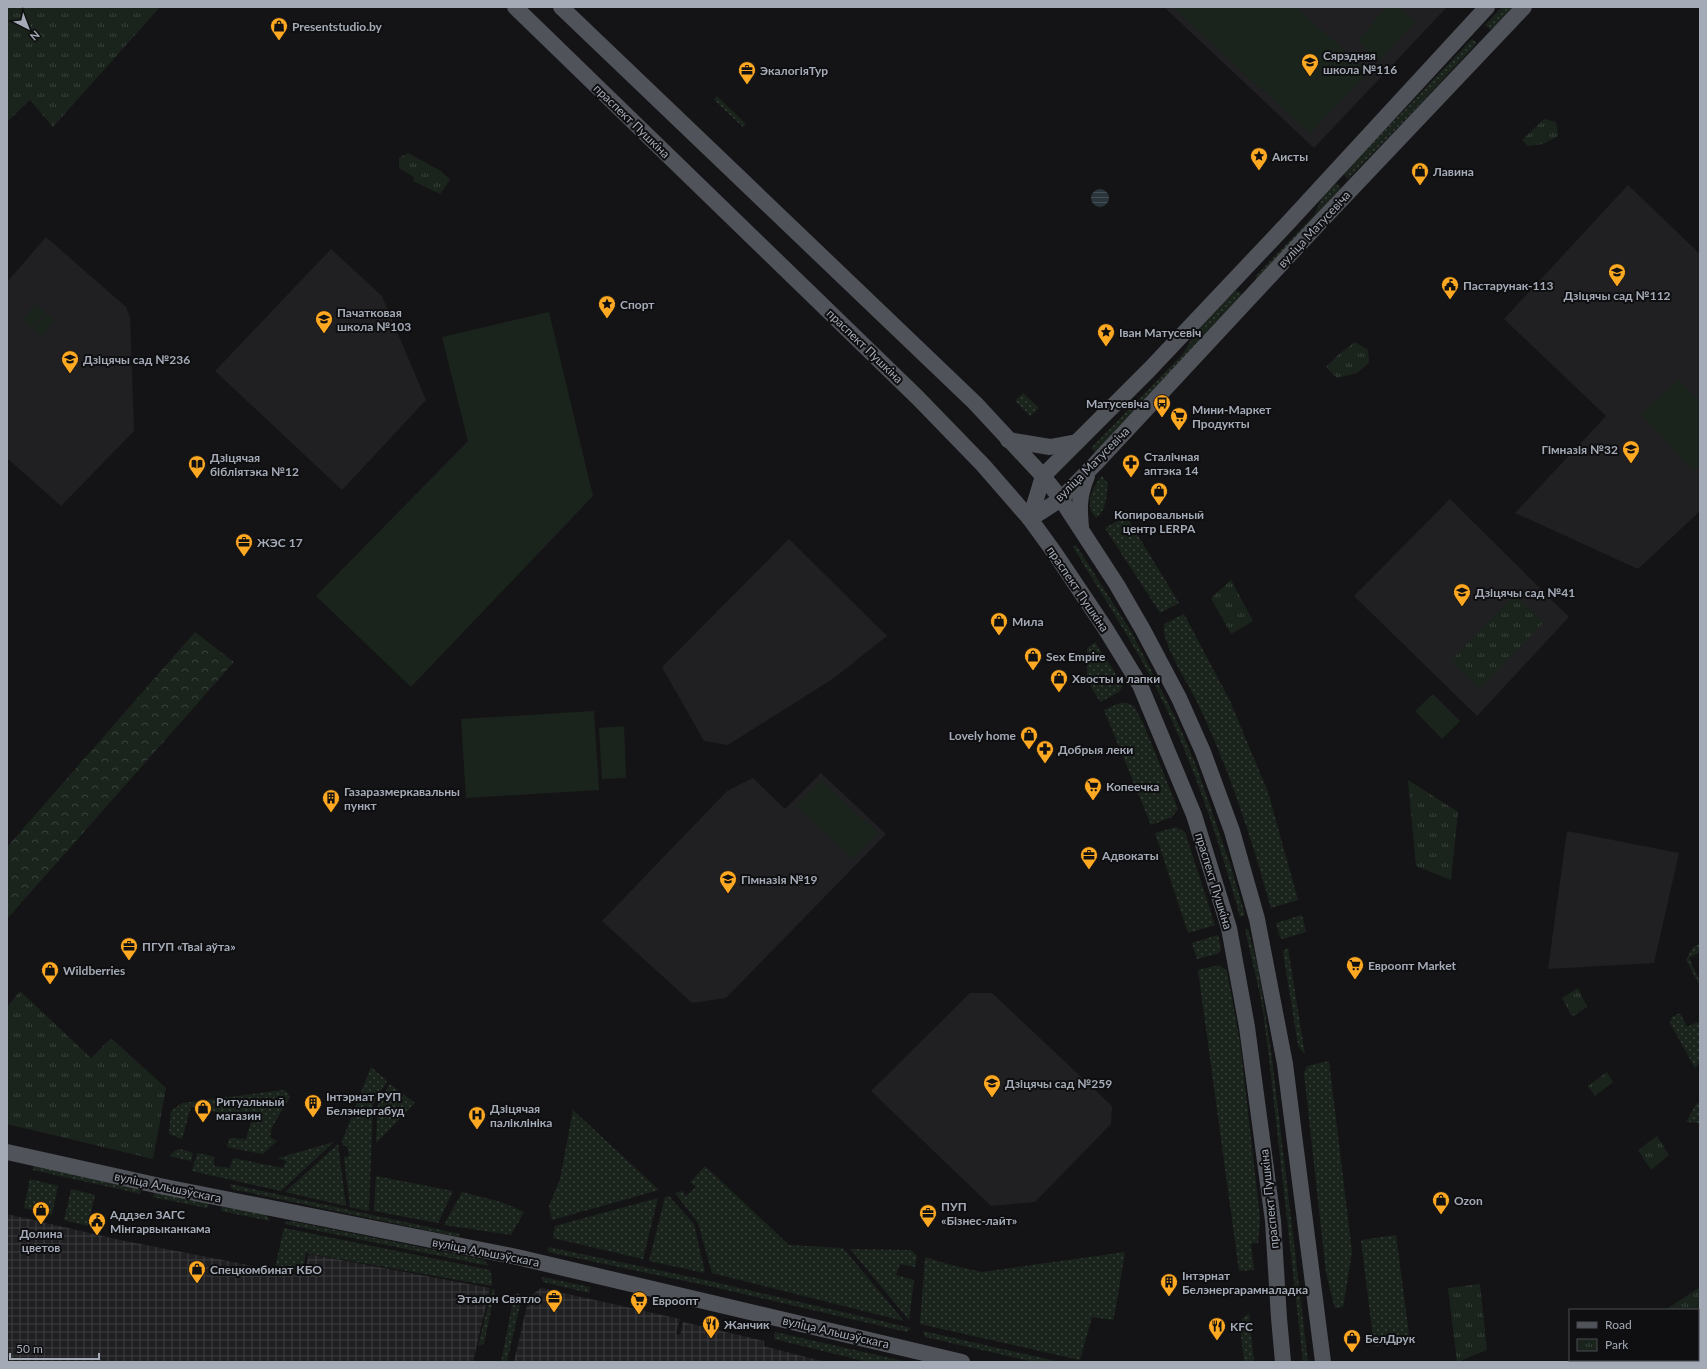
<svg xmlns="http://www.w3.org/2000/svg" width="1707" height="1369" font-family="Lato,sans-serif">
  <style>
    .built { fill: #202023 }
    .industrial { fill: url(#industrial-grid) }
    .grass { fill: url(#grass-dots) }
    .forest { fill: url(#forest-crowns) }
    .park { fill: url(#park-tufts) }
    .garden { fill: #1b241c }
    .water { fill: url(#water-rules) }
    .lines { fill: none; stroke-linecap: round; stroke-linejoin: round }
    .major { stroke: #50535a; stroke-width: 16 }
    .labels { text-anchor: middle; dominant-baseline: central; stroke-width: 4; stroke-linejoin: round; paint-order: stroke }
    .poi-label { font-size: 12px; font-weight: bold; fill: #a4abb7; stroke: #0f0f11; text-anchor: start }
    .street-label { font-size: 12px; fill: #a4abb7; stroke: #0f0f11 }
  </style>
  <defs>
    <pattern id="industrial-grid" width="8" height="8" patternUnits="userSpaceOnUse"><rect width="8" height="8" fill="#202023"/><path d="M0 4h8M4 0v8" fill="none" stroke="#3d3e41"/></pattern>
    <pattern id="grass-dots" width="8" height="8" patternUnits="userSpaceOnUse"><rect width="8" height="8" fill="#1b241c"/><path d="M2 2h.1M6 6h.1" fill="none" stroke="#39413b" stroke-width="1.8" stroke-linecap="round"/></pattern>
    <pattern id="forest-crowns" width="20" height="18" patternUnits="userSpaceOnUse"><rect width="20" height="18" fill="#1b241c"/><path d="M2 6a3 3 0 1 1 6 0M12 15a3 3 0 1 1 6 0" fill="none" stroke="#39413b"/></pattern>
    <pattern id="park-tufts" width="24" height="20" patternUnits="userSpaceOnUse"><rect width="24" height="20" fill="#1b241c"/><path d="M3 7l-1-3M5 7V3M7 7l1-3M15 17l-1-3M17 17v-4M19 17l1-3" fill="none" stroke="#39413b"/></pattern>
    <pattern id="water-rules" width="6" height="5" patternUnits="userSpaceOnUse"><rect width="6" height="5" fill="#29343b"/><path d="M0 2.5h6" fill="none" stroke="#454f55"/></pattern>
  </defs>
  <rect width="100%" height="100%" fill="#141416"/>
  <g class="built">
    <path d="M1164,7H1447L1314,148Z"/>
    <path d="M1628,185L1700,254V511L1638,569L1515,513L1606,416L1504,319Z"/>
    <path d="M46,237L126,307L130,317L134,431L61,506L7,458V282Z"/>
    <path d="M331,249L382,296L426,400L342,490L215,371Z"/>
    <path d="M1450,499L1569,617L1477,716L1354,596Z"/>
    <path d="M789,539L887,636L834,678L728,745L704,741L662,667Z"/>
    <path d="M821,773L886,834L726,998L692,1003L602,921L727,791L753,778L785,809Z"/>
    <path d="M1567,831L1679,853L1654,963L1548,969Z"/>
    <path d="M970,993H992L1112,1106L1111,1124L1035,1202L991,1206L871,1091Z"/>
  </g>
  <g class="industrial">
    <path d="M7,1214L120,1240L304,1276L309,1254L490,1288L473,1362H7Z"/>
    <path d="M541,1288L680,1319L676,1334L680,1335L683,1322L764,1341V1346L767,1347L825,1362H514L529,1297Z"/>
  </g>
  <g class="grass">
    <path d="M1502,7H1513L1491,30L1485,25Z"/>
    <path d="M1472,39L1477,43L1407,118L1348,179L1343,174Z"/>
    <path d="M717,96L746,124L743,127L714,100Z"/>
    <path d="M1336,183L1341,188L1259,280L1255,277L1314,215L1323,196Z"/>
    <path d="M1236,290L1244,296L1096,453L1091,448L1182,355L1200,326Z"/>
    <path d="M1023,393L1039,408L1030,416L1015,401Z"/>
    <path d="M1102,476L1108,484C1106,496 1107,510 1096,518C1094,515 1091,512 1091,509C1087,499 1095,483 1102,476Z"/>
    <path d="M1126,516L1179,603L1160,613L1105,528Z"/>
    <path d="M1076,545L1132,633L1177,721L1196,765L1231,867L1245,915L1240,917C1222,851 1201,786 1173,723C1146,661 1108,605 1073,547Z"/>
    <path d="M1184,614L1230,701L1268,792L1298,900L1271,908C1251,837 1229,768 1197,702C1188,682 1161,644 1164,624Z"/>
    <path d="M1095,642L1123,685L1119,692L1100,702L1087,680V648Z"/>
    <path d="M1120,703H1127L1134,706L1143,723L1178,809L1172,817L1151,825L1104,710Z"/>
    <path d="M1176,827L1185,832L1215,925L1188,933L1155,833Z"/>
    <path d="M1302,915L1306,932L1283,939L1280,937L1276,923Z"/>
    <path d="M1245,929H1248L1258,967L1272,1058L1308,1362H1303L1301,1344L1269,1058L1262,1004Z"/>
    <path d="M1218,935L1221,947V951L1217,954L1197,959L1192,943Z"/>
    <path d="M1700,943V952L1689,958L1700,982V986L1686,960L1693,947Z"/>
    <path d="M1288,948L1305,1055L1298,1045L1284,958L1283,951Z"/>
    <path d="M1219,965L1227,971L1240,1042L1260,1218L1258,1243L1251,1244L1254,1270L1239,1271L1198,970Z"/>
    <path d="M1680,1013L1687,1027L1700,1021V1062L1695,1068L1670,1023L1672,1017Z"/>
    <path d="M1329,1061L1352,1252L1343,1307L1335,1308L1326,1273L1304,1073L1307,1066Z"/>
    <path d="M371,1067L387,1081L373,1104L369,1211L350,1207L344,1157L349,1156L347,1146H343L342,1141Z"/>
    <path d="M390,1084L415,1103L376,1143L378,1104Z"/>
    <path d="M282,1090L286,1091L290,1097L272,1127L270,1137L277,1141L263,1154L227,1147L229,1138L246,1139L252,1119L191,1107L182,1139L169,1134L171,1111L182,1103Z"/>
    <path d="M1700,1102V1123L1686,1122L1696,1104Z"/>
    <path d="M573,1110L659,1190L552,1220L549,1206L560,1179Z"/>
    <path d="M334,1142L281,1191L192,1171L197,1153L212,1156L214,1158V1166L230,1168L233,1158L283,1168L286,1161L278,1158Z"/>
    <path d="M338,1144L346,1206L285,1192Z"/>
    <path d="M180,1149L193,1153L191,1161L169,1156L176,1150Z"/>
    <path d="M36,1164L140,1186L141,1194L33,1170V1166Z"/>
    <path d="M705,1166L789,1245L843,1248L904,1321L712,1273L698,1223L675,1193L682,1191L686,1196L696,1187L690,1182Z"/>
    <path d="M376,1176L453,1191L438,1223L374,1211Z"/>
    <path d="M30,1179L58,1186L52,1215L24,1208Z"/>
    <path d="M230,1184L460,1234L459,1237L232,1189Z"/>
    <path d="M71,1189L95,1195L88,1226L64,1220Z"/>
    <path d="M158,1191L209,1203L207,1208L152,1197Z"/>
    <path d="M462,1192L501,1202L524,1212L511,1235L444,1225Z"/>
    <path d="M669,1196L694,1224L705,1273L649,1261L665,1197Z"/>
    <path d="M658,1198L643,1259L553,1238L555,1226Z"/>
    <path d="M222,1205L266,1214L270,1221L221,1211Z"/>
    <path d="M291,1221L484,1260L489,1266L285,1224L286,1222Z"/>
    <path d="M284,1228L490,1270L492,1278V1286L306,1253L302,1273L275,1267Z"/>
    <path d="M1396,1235L1410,1342L1374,1346L1361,1240Z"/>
    <path d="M548,1247L710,1281L911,1328L907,1332L709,1286L548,1252Z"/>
    <path d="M850,1249L911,1250L917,1256L915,1267L900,1264L896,1275L914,1280L909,1320Z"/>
    <path d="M1125,1252L1116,1307L1113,1320L1092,1317L1080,1360L920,1324L925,1257L950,1265L982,1272Z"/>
    <path d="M542,1277L590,1287L589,1293L543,1282Z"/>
    <path d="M492,1289L495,1290L484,1344L478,1346Z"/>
    <path d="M517,1293L522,1296L507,1362H501L514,1296Z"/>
    <path d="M1249,1313L1254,1362H1244L1240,1326L1242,1319Z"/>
    <path d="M923,1331L1060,1362H1034L925,1337Z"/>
    <path d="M775,1332L908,1362H868L774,1339Z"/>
  </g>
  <path class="forest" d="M195,632L234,662L7,919V847Z"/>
  <g class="park">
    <path d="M7,7H160L53,127L30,100L7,122Z"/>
    <path d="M1544,119L1556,122L1558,136L1543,144L1528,146L1522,140Z"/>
    <path d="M408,153L441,171L450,180L440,194L413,181L414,177L399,168V158Z"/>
    <path d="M1355,342L1368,350L1369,363L1357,373L1337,378L1326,367L1338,355Z"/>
    <path d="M1231,580L1253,621L1231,634L1211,598Z"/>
    <path d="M1514,594L1544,622L1480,689L1451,661Z"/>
    <path d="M1408,780L1458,812L1451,880L1416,866Z"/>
    <path d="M1578,988L1587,1007L1572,1017L1562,998Z"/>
    <path d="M20,991L91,1058L111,1038L166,1088L153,1159L7,1124V1007Z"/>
    <path d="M1607,1072L1613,1082L1595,1096L1588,1086Z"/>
    <path d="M1657,1136L1669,1155L1651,1170L1638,1150Z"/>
    <path d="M1480,1284L1487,1350L1457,1362L1448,1288Z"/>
    <path d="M1700,1287V1319L1698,1321V1310H1665Z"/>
  </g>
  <g class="garden">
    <path d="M1172,7H1297L1368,73L1310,134Z"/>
    <path d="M1387,7H1399L1416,21L1379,61L1357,41Z"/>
    <path d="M35,304L45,312L32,328L22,320Z"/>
    <path d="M549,312L593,496L411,687L316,596L468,441L442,337Z"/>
    <path d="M46,313L55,320L42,336L33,329Z"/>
    <path d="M1679,379L1700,402V464L1693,471L1641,414Z"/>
    <path d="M1433,694L1460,721L1442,739L1415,711Z"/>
    <path d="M594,711L599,790L466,798L461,719Z"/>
    <path d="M624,726L626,778L602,779L599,728Z"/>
    <path d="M821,780L878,833L853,859L796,806Z"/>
  </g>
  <circle class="water" cx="1100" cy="198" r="9"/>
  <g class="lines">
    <g class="major">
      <path d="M515,7L917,397L983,465L1030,519L1054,552L1105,628L1140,685L1194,815L1229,928L1247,1027L1273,1221L1279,1318L1283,1362"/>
      <path d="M561,7L975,403L1043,476L1061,499L1117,585L1143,630L1179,698L1203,752L1232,831L1257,919L1285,1064L1323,1362"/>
      <path d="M1008,440L1050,447L1077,442"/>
      <path d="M1030,519L1061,499L1096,463L1322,220L1524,7"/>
      <path d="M1030,519L1043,476L1149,370L1287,224L1487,7"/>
      <path d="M1081,527C1079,506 1079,496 1087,476"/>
      <path d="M7,1152L160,1186L517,1257L962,1362"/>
    </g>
  </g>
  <defs>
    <g id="shop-pin" transform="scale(0.9)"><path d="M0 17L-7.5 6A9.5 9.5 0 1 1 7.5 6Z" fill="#ffa822" stroke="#0f0f11"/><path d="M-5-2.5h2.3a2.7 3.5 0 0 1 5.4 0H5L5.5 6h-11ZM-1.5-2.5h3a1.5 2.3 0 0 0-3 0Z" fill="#111"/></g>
    <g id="school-pin" transform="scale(0.9)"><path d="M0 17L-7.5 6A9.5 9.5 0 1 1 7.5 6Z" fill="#ffa822" stroke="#0f0f11"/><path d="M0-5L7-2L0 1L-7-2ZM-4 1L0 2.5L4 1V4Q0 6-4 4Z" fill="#111"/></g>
    <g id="office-pin" transform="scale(0.9)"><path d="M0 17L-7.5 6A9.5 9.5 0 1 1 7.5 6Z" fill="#ffa822" stroke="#0f0f11"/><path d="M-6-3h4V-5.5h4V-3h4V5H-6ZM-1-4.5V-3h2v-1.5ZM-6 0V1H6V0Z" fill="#111"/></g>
    <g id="sight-pin" transform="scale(0.9)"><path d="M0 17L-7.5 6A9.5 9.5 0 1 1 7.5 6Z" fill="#ffa822" stroke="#0f0f11"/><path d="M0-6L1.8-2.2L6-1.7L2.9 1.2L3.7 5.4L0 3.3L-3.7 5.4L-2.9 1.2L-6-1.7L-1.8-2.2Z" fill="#111"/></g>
    <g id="civic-pin" transform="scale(0.9)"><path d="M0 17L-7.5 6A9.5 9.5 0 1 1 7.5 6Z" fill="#ffa822" stroke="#0f0f11"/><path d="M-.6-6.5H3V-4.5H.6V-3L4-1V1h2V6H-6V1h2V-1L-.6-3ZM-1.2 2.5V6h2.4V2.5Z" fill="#111"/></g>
    <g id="bus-pin" transform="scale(0.9)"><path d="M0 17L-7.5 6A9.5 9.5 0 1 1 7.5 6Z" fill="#ffa822" stroke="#0f0f11"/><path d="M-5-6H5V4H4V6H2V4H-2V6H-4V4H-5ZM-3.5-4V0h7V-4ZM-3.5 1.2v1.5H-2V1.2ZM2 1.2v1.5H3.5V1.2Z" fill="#111"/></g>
    <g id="supermarket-pin" transform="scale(0.9)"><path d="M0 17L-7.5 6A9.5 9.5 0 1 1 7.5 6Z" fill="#ffa822" stroke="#0f0f11"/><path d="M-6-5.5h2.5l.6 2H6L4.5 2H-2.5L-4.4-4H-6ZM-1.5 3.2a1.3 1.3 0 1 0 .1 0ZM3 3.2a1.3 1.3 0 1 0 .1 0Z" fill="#111"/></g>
    <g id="pharmacy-pin" transform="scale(0.9)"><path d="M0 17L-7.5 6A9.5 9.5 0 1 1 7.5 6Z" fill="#ffa822" stroke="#0f0f11"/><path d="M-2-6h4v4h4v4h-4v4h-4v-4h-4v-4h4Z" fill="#111"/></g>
    <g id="library-pin" transform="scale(0.9)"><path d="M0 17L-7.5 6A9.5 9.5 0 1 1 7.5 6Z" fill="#ffa822" stroke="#0f0f11"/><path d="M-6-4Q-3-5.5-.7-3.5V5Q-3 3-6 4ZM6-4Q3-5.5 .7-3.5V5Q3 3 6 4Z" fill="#111"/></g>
    <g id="building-pin" transform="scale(0.9)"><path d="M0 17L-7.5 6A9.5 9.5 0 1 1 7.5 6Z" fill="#ffa822" stroke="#0f0f11"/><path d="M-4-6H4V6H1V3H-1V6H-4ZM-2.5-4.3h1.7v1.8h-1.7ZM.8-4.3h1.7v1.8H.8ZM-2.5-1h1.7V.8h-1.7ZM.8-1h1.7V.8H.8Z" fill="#111"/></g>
    <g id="hospital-pin" transform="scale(0.9)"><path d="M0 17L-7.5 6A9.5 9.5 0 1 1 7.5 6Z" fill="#ffa822" stroke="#0f0f11"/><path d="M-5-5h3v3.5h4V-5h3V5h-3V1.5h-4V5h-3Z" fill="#111"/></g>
    <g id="restaurant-pin" transform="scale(0.9)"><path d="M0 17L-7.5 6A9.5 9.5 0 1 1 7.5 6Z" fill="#ffa822" stroke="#0f0f11"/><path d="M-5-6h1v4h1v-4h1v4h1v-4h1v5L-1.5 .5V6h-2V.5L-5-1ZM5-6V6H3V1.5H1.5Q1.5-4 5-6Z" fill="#111"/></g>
  </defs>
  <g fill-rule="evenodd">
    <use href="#shop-pin" x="279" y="26"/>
    <use href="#school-pin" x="1310" y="62"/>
    <use href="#office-pin" x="747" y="70"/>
    <use href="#sight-pin" x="1259" y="156"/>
    <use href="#shop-pin" x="1420" y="171"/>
    <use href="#school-pin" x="1617" y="272"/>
    <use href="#civic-pin" x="1450" y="285"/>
    <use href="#sight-pin" x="607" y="304"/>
    <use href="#school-pin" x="324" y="319"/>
    <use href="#sight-pin" x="1106" y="332"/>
    <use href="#school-pin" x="70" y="359"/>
    <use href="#bus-pin" x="1162" y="403"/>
    <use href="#supermarket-pin" x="1179" y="416"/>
    <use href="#school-pin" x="1631" y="449"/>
    <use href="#pharmacy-pin" x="1131" y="463"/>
    <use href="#library-pin" x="197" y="464"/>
    <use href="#shop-pin" x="1159" y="491"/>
    <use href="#office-pin" x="244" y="542"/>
    <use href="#school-pin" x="1462" y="592"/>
    <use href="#shop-pin" x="999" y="621"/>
    <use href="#shop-pin" x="1033" y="656"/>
    <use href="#shop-pin" x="1059" y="678"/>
    <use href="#shop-pin" x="1029" y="735"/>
    <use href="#pharmacy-pin" x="1045" y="749"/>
    <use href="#supermarket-pin" x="1093" y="786"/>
    <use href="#building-pin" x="331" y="798"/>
    <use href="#office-pin" x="1089" y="855"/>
    <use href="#school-pin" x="728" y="879"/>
    <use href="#office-pin" x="129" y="946"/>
    <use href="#supermarket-pin" x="1355" y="965"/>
    <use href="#shop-pin" x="50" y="970"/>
    <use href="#school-pin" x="992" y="1083"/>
    <use href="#building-pin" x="313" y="1103"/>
    <use href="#shop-pin" x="203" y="1108"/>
    <use href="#hospital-pin" x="477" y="1115"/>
    <use href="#shop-pin" x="1441" y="1200"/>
    <use href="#shop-pin" x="41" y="1210"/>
    <use href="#office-pin" x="928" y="1213"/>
    <use href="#civic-pin" x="97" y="1221"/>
    <use href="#shop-pin" x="197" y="1269"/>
    <use href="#building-pin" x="1169" y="1282"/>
    <use href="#office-pin" x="554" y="1298"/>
    <use href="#supermarket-pin" x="639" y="1300"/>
    <use href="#restaurant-pin" x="711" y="1324"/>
    <use href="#restaurant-pin" x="1217" y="1326"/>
    <use href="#shop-pin" x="1352" y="1338"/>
  </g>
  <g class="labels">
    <g class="poi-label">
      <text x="292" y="26">Presentstudio.by</text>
      <text x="1323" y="55">Сярэдняя<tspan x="1323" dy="14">школа №116</tspan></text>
      <text x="760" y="70">ЭкалогіяТур</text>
      <text x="1272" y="156">Аисты</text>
      <text x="1433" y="171">Лавина</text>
      <text x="1463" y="285">Пастарунак-113</text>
      <text x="1617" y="295" text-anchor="middle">Дзіцячы сад №112</text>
      <text x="620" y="304">Спорт</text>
      <text x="337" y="312">Пачатковая<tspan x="337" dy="14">школа №103</tspan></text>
      <text x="1119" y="332">Іван Матусевіч</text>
      <text x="83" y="359">Дзіцячы сад №236</text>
      <text x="1149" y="403" text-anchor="end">Матусевіча</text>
      <text x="1192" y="409">Мини-Маркет<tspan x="1192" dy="14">Продукты</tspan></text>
      <text x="1618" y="449" text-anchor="end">Гімназія №32</text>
      <text x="1144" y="456">Сталічная<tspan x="1144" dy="14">аптэка 14</tspan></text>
      <text x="210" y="457">Дзіцячая<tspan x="210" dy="14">бібліятэка №12</tspan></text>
      <text x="1159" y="514" text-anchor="middle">Копировальный<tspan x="1159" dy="14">центр LERPA</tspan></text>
      <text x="257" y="542">ЖЭС 17</text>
      <text x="1475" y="592">Дзіцячы сад №41</text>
      <text x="1012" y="621">Мила</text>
      <text x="1046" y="656">Sex Empire</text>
      <text x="1072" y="678">Хвосты и лапки</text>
      <text x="1016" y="735" text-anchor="end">Lovely home</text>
      <text x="1058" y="749">Добрыя леки</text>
      <text x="1106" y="786">Копеечка</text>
      <text x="344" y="791">Газаразмеркавальны<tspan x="344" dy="14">пункт</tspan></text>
      <text x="1102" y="855">Адвокаты</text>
      <text x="741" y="879">Гімназія №19</text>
      <text x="142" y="946">ПГУП «Тваі аўта»</text>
      <text x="1368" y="965">Евроопт Market</text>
      <text x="63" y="970">Wildberries</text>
      <text x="1005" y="1083">Дзіцячы сад №259</text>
      <text x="326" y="1096">Інтэрнат РУП<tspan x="326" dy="14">Белэнергабуд</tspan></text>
      <text x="216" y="1101">Ритуальный<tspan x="216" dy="14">магазин</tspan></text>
      <text x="490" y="1108">Дзіцячая<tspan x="490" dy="14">паліклініка</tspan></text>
      <text x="1454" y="1200">Ozon</text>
      <text x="941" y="1206">ПУП<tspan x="941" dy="14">«Бізнес-лайт»</tspan></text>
      <text x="110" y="1214">Аддзел ЗАГС<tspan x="110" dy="14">Мінгарвыканкама</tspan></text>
      <text x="41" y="1233" text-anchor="middle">Долина<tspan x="41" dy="14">цветов</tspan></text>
      <text x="210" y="1269">Спецкомбинат КБО</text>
      <text x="1182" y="1275">Інтэрнат<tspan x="1182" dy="14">Белэнергарамналадка</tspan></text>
      <text x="541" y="1298" text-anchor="end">Эталон Святло</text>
      <text x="652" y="1300">Евроопт</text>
      <text x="724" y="1324">Жанчик</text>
      <text x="1230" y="1326">KFC</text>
      <text x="1365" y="1338">БелДрук</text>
    </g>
    <g class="street-label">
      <text transform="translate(632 121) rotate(44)">праспект Пушкіна</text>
      <text transform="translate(1314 229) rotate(-47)">вуліца Матусевіча</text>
      <text transform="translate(865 346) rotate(44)">праспект Пушкіна</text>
      <text transform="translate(1092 464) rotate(-45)">вуліца Матусевіча</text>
      <text transform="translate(1078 589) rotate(56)">праспект Пушкіна</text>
      <text transform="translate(1214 881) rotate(73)">праспект Пушкіна</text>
      <text transform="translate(168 1187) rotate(12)">вуліца Альшэўскага</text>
      <text transform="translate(1269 1199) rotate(-96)">праспект Пушкіна</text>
      <text transform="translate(486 1252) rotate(11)">вуліца Альшэўскага</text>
      <text transform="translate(836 1332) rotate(13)">вуліца Альшэўскага</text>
    </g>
  </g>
  <rect width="1707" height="1369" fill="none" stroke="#a4abb7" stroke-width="16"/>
  <rect x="1569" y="1309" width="130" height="52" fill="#0f0f11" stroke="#4b4d53"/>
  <rect x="1577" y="1322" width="20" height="6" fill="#50535a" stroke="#4b4d53"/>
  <text x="1605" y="1329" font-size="12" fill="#a4abb7">Road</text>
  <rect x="1577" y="1339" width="20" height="12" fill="url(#park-tufts)" stroke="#4b4d53"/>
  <text x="1605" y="1349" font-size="12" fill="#a4abb7">Park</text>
  <g transform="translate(28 28) rotate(138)" stroke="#0f0f11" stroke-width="3" paint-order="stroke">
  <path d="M0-3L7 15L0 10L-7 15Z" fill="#a4abb7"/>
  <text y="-6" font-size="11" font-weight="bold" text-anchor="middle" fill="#a4abb7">N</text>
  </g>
  <path d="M10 1353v6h89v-6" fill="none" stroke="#a4abb7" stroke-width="2"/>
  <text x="16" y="1353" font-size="12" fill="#a4abb7" stroke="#0f0f11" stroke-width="3" paint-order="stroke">50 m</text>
</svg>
